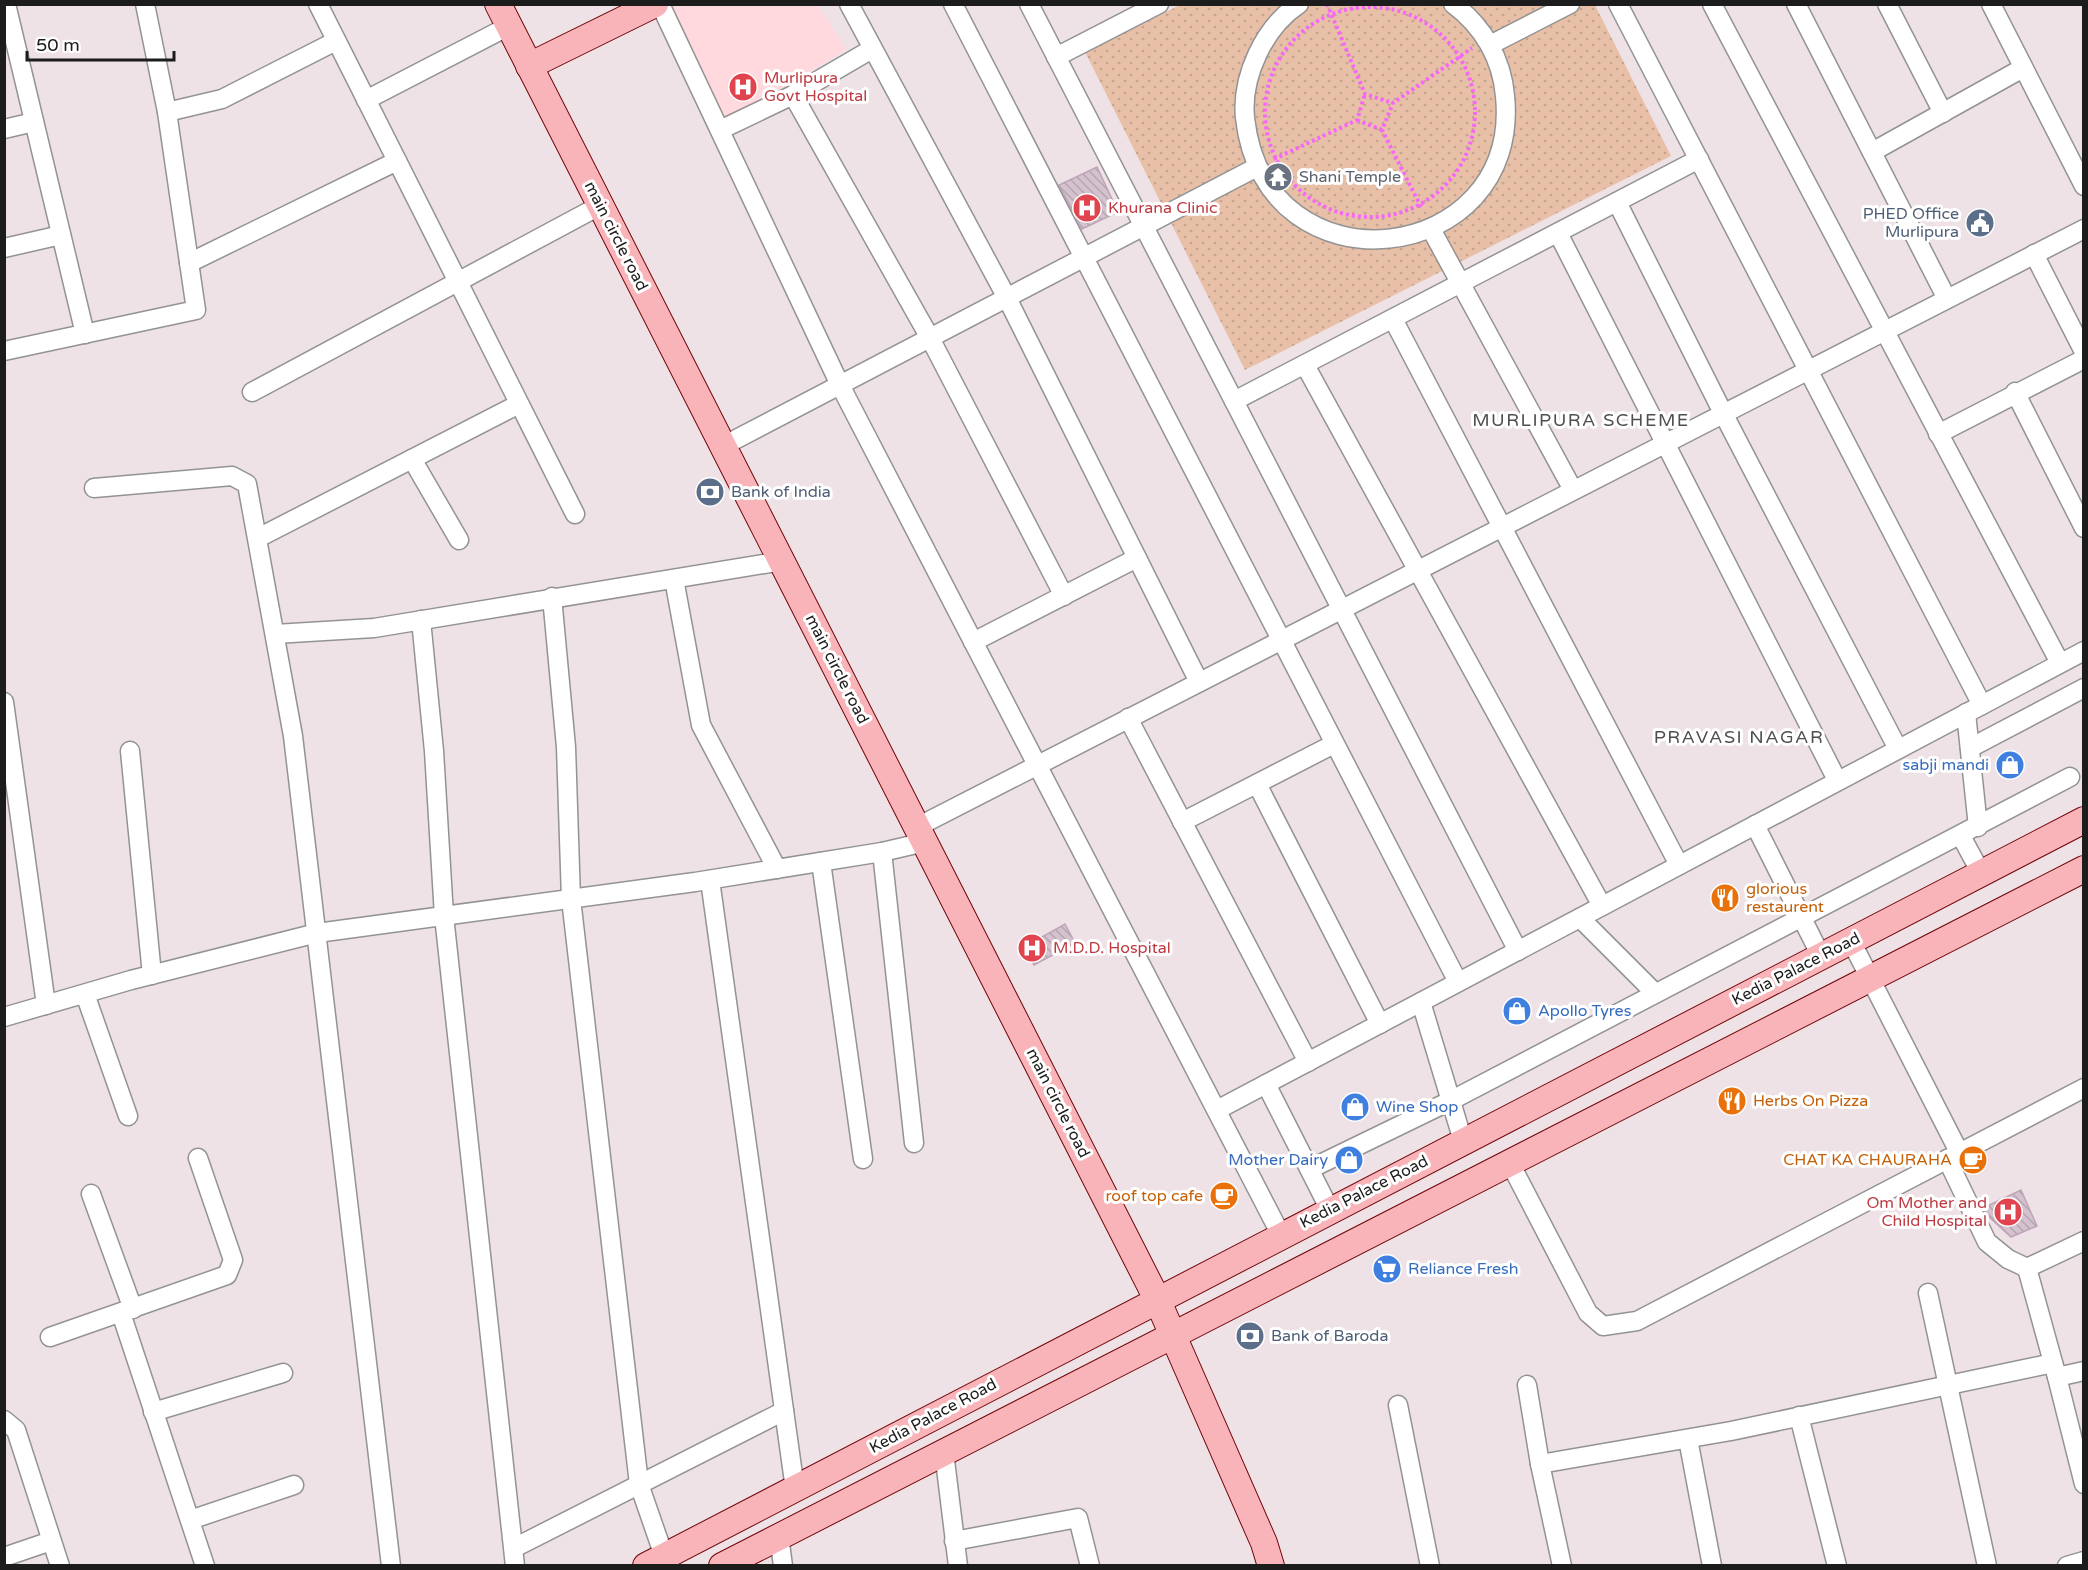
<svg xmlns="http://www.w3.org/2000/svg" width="2088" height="1570" font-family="'Varela Round',sans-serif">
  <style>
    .education { fill: #ffd9de }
    .grass { fill: url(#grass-dots) }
    .building { fill: url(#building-back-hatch); stroke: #bfa4b7; stroke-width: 1.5 }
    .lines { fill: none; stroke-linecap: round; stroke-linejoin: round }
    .street-casing { stroke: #939393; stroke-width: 21 }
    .secondary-casing { stroke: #710507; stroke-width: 28 }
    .path { stroke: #f667f9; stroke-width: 4; stroke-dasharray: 3 3; stroke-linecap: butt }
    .street { stroke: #fff; stroke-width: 18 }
    .secondary { stroke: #f9b4b9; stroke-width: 26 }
    .labels { text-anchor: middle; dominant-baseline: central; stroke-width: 6; stroke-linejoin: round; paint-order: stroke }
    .health-label { font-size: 16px; fill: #be3a42; stroke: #fff; text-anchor: start }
    .worship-label { font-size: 16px; fill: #5b616d; stroke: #fff; text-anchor: start }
    .service-label { font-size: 16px; fill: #4e5e75; stroke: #fff; text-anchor: start }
    .street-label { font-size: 16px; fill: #1c1c1c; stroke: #fff }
    .shop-label { font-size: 16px; fill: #366cbe; stroke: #fff; text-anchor: start }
    .food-label { font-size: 16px; fill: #c56008; stroke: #fff; text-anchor: start }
    .neighbourhood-label { font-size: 18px; letter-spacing: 1.5px; fill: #4f4f4f; stroke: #fff }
  </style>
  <defs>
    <pattern id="grass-dots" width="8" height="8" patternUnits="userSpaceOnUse" patternTransform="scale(1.5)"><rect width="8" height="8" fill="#e8c0a7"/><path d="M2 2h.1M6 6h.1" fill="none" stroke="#c6a48f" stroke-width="1.8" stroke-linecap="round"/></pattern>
    <pattern id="building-back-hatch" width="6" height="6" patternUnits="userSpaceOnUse" patternTransform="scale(1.5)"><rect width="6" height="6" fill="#d4c2ce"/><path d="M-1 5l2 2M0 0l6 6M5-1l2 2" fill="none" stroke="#b5a6b0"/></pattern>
  </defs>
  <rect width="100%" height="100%" fill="#eee2e7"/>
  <path class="education" d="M660,5H818L846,50L722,124Z"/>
  <path class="grass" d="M1180,5H1595L1671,156L1245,370L1085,52Z"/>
  <g class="building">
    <path d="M1097,167L1118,212L1082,229L1059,185Z"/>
    <path d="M1065,924L1075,943L1034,965L1024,947Z"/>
    <path d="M2021,1190L2037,1226L2011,1237L1987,1215L1983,1208Z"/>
  </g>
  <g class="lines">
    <g class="street-casing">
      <g id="street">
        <path d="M6,4L85,334"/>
        <path d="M145,4L167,112L222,99L336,41"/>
        <path d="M318,4L575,514"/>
        <path d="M660,4L840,385L1281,1235"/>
        <path d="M849,4L1007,298L1199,682"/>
        <path d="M953,4L1458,982"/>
        <path d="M1029,4L1518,951"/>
        <path d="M1299,4C1264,27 1241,77 1245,118C1265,298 1522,267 1505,96C1502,59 1483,26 1453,4"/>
        <path d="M1618,4L1982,705"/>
        <path d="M1712,4L2060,663"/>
        <path d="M1796,4L1947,299"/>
        <path d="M1887,4L1943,113"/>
        <path d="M1991,4L2084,186"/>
        <path d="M1490,45L1570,4"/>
        <path d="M1056,57L1159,4"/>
        <path d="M793,95L930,338L1064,596"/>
        <path d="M366,100L509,26"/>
        <path d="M4,129L34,122"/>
        <path d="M720,130L793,95L872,49"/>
        <path d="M1872,152L2023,68"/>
        <path d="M1617,202L1723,413L1898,749"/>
        <path d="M1431,229L1573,490"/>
        <path d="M1558,233L1837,780"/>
        <path d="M4,248L61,235"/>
        <path d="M2034,254L2084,352"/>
        <path d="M189,263L397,161"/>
        <path d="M1393,319L1679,865"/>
        <path d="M4,351L196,310L167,112"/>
        <path d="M1305,365L1602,906"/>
        <path d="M252,392L601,205"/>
        <path d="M2015,392L2084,528"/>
        <path d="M1234,401L1699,159"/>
        <path d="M1938,434L2084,359"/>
        <path d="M723,446L1257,167"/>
        <path d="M412,459L459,540"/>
        <path d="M94,488L232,476L247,484L293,736L391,1566"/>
        <path d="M258,538L519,404"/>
        <path d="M674,579L701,725L777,869"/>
        <path d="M552,597L566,747L571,899L639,1484L664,1556"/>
        <path d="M421,620L434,751L444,916L515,1566"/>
        <path d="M275,634L374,628L782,561"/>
        <path d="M973,642L1137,558"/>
        <path d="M4,702L46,1005"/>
        <path d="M1966,713L1978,827"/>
        <path d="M1128,718L1308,1062"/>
        <path d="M1970,748L2084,688"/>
        <path d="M130,751L152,975"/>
        <path d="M1257,784L1380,1024"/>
        <path d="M1182,822L1334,744"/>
        <path d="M1755,825L1821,956"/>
        <path d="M917,827L2084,229"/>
        <path d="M1961,836L1981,873"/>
        <path d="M882,852L914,1143"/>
        <path d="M821,862L863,1159"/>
        <path d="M710,880L795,1489"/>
        <path d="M1580,918L1655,993"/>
        <path d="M1851,941L1959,1152"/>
        <path d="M85,994L128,1116"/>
        <path d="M1421,1002L1463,1141"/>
        <path d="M4,1017L131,980L317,933L695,882L882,852L925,842"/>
        <path d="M1266,1084L1330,1210"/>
        <path d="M1217,1110L2084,651"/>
        <path d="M1947,1159L1987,1242L2008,1259L2027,1268L2084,1241"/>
        <path d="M1510,1163L1588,1313L1603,1326L1637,1321L2084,1088"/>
        <path d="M1310,1169L1452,1100L2070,777"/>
        <path d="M91,1194L133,1309"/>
        <path d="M2027,1268L2057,1377L2084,1371"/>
        <path d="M1928,1293L1987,1566"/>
        <path d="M121,1313L205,1566"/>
        <path d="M50,1337L227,1275L233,1260L198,1158"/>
        <path d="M2057,1377L2084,1484"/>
        <path d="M1527,1385L1540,1464"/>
        <path d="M1398,1405L1430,1566"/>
        <path d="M153,1412L283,1373"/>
        <path d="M1799,1416L1837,1566"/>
        <path d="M4,1420L16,1430L60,1566"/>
        <path d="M1688,1439L1712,1566"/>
        <path d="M944,1452L958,1566"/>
        <path d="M190,1520L294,1485"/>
        <path d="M779,1536L783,1566"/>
        <path d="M954,1541L1078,1518L1090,1566"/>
        <path d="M514,1548L784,1411"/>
        <path d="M4,1557L51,1541"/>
        <path d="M1562,1566L1540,1464L1731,1431L2053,1363"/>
        <path d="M2067,1566L2084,1561"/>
      </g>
    </g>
    <g class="secondary-casing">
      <g id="secondary">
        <path d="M498,4L1157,1299L1264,1543L1271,1566"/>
        <path d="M529,66L655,4"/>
        <path d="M646,1566L2084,820"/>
        <path d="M722,1566L2084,869"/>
      </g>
    </g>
    <g class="path">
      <path d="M1327,4L1365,94L1393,103"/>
      <circle cx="1370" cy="112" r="105"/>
      <path d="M1357,120L1382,130"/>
      <path d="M1274,159L1357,120L1365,94"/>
      <path d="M1421,207L1382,130L1393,103L1472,48"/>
    </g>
    <use href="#street" class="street"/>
    <use href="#secondary" class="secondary"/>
  </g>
  <defs>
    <g id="hospital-disc" transform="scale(1.5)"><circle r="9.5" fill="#e0444e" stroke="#fff"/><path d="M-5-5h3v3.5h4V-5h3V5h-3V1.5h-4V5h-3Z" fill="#fff"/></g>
    <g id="temple-disc" transform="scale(1.5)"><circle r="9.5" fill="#6b7280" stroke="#fff"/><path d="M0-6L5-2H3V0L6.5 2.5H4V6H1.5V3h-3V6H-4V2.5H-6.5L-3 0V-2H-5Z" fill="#fff"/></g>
    <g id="civic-disc" transform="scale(1.5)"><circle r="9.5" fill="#5c6f8a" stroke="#fff"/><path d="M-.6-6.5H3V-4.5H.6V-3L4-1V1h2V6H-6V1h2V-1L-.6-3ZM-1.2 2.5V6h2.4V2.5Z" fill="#fff"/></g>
    <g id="bank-disc" transform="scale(1.5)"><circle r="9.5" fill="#5c6f8a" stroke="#fff"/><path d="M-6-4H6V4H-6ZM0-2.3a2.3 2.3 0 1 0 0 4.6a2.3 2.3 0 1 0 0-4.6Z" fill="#fff"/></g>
    <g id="shop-disc" transform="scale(1.5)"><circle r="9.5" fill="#3f7fe0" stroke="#fff"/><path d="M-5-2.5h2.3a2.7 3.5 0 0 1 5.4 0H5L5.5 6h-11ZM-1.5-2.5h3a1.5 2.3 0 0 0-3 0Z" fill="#fff"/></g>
    <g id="restaurant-disc" transform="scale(1.5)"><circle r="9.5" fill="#e8710a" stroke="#fff"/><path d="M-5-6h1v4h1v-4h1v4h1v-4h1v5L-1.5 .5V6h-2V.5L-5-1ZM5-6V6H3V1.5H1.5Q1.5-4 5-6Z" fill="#fff"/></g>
    <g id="cafe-disc" transform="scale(1.5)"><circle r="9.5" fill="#e8710a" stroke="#fff"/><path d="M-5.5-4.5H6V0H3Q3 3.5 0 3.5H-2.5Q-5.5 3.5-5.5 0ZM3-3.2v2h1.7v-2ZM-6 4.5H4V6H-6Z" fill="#fff"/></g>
    <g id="supermarket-disc" transform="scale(1.5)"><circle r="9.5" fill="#3f7fe0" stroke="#fff"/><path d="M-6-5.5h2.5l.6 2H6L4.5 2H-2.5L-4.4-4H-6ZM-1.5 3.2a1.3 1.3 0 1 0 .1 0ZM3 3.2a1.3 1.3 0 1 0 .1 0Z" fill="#fff"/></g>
  </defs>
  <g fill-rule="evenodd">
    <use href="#hospital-disc" x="743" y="87"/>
    <use href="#temple-disc" x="1278" y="177"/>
    <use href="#hospital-disc" x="1087" y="208"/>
    <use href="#civic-disc" x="1980" y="223"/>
    <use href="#bank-disc" x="710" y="492"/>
    <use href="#shop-disc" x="2010" y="765"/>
    <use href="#restaurant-disc" x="1725" y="898"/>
    <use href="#hospital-disc" x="1032" y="948"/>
    <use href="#shop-disc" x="1517" y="1011"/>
    <use href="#restaurant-disc" x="1732" y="1101"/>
    <use href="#shop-disc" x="1355" y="1107"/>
    <use href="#shop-disc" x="1349" y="1160"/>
    <use href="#cafe-disc" x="1973" y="1160"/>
    <use href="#cafe-disc" x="1224" y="1196"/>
    <use href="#hospital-disc" x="2008" y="1212"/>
    <use href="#supermarket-disc" x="1387" y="1269"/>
    <use href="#bank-disc" x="1250" y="1336"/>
  </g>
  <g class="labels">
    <g class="health-label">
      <text x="764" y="78">Murlipura<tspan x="764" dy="18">Govt Hospital</tspan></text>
      <text x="1108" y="208">Khurana Clinic</text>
      <text x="1053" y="948">M.D.D. Hospital</text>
      <text x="1987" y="1203" text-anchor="end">Om Mother and<tspan x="1987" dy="18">Child Hospital</tspan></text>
    </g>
    <g class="worship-label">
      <text x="1299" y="177">Shani Temple</text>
    </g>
    <g class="service-label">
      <text x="1959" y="214" text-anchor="end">PHED Office<tspan x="1959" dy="18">Murlipura</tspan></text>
      <text x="731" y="492">Bank of India</text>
      <text x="1271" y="1336">Bank of Baroda</text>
    </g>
    <g class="street-label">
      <text transform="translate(616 236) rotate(63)">main circle road</text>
      <text transform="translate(837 669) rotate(63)">main circle road</text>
      <text transform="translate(1796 969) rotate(-27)">Kedia Palace Road</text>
      <text transform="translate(1058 1103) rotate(63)">main circle road</text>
      <text transform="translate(1364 1192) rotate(-27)">Kedia Palace Road</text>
      <text transform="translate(933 1416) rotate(-28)">Kedia Palace Road</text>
    </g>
    <g class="shop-label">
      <text x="1989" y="765" text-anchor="end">sabji mandi</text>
      <text x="1538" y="1011">Apollo Tyres</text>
      <text x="1376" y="1107">Wine Shop</text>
      <text x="1328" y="1160" text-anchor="end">Mother Dairy</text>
      <text x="1408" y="1269">Reliance Fresh</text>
    </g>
    <g class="food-label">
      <text x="1746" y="889">glorious<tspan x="1746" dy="18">restaurent</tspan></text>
      <text x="1753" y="1101">Herbs On Pizza</text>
      <text x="1952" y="1160" text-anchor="end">CHAT KA CHAURAHA</text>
      <text x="1203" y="1196" text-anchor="end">roof top cafe</text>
    </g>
    <g class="neighbourhood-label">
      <text x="1581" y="420">MURLIPURA SCHEME</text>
      <text x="1739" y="737">PRAVASI NAGAR</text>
    </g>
  </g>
  <rect width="2088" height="1570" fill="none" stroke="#1c1c1c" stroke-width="12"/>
  <path d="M27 51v9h147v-9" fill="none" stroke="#1c1c1c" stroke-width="3"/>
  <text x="36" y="51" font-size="18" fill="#1c1c1c" stroke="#ffffff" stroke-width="4.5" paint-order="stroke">50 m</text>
</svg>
